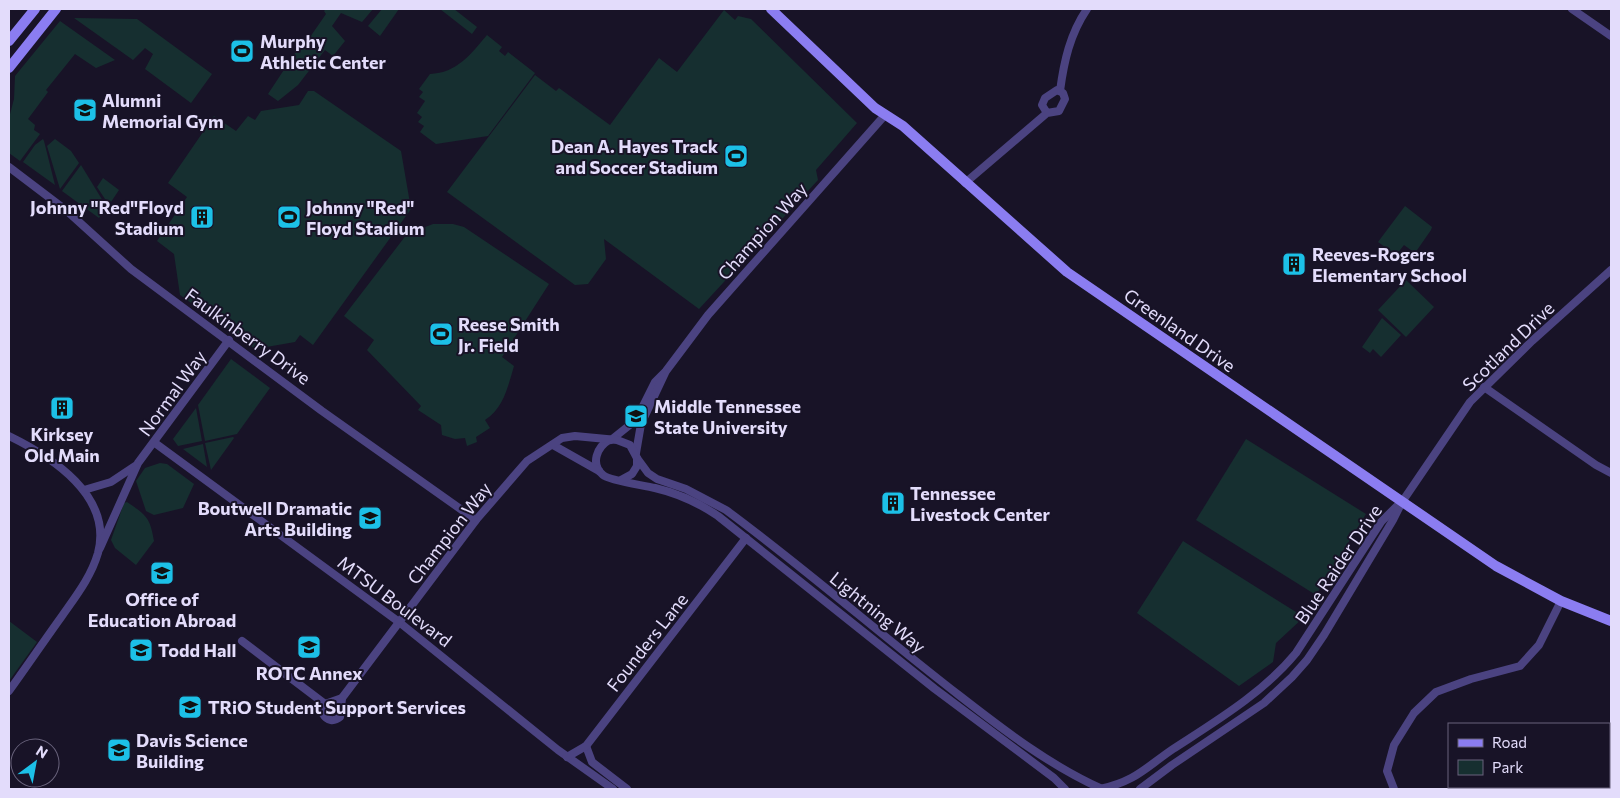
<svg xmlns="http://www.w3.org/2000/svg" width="1620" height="798" font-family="Commissioner,sans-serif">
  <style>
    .green { fill: #162f30 }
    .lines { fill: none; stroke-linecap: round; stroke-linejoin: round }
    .street { stroke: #4b4381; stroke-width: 8 }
    .secondary { stroke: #8b7df1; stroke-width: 10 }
    .labels { text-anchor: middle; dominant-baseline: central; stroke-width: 4; stroke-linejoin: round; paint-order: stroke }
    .poi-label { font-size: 18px; font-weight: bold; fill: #e3dcfb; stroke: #181327; text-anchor: start }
    .street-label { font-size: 18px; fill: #e3dcfb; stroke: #181327 }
  </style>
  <rect width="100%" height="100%" fill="#181327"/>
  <g class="green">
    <path d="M326,9H373L362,22L341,13L332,26L345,41L333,56L325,50L298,85L278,101L268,94L305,38L308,40L326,14L324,11Z"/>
    <path d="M382,9H399L380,36L368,26Z"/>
    <path d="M440,9H454L477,27L472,34Z"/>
    <path d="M724,10L735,20L738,16L751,19L857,123L816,170L818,180L699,309L604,239L606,259L588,284L575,285L447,192L535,75L556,91L559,88L610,125L659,58L677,72Z"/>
    <path d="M74,18L137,19L212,74L191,103L145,69L153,54L145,48L133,60Z"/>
    <path d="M60,21L115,60L96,68L75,54L46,90L48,92L28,119L35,125L34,130L40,134L20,161L9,153V118L14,99L15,76Z"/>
    <path d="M487,35L502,47L499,51L505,56L508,52L535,73L488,136L436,144L420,132L424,126L418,122L422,117L417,113L425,101L419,97L423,92L419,89L430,74C457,73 471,54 487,35Z"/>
    <path d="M308,91H314L401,151L411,209L313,345L300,335L295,342L255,349L180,295L174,254L157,241L187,197L168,183L214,116L236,131L248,116L255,120L261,111L299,105Z"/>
    <path d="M43,139L44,141L55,185L23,162L35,145Z"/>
    <path d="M55,139L71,151L79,163L60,189L47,146Z"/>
    <path d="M81,165L106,206L99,218L62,191Z"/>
    <path d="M103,178L119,190L109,205L97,187Z"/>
    <path d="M1405,206L1432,227L1431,230L1415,253L1404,245L1396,255L1378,242Z"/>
    <path d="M433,224H453L464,227L549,284L502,357L514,366C508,386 504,408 485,420L490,428L476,437L477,442L467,446L465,438L455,439L442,435L441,425L418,410L421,406L367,350L374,340L344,316L407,234Z"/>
    <path d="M1406,280L1434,307L1406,337L1378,310Z"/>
    <path d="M1382,318L1401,335L1381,357L1373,349L1370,353L1362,347Z"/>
    <path d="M231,359L270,388L237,434L205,441L198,405Z"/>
    <path d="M196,408L202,441L178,446L173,439Z"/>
    <path d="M233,437L234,438L211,470L205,443Z"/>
    <path d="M1246,439L1366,514L1316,595L1196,520Z"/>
    <path d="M203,444L207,467L183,449Z"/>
    <path d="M160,463L167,464L194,484L183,508L154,515L146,511L136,481L145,468Z"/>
    <path d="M127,502C146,515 150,517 154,541L136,565L115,548L111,540L124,503Z"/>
    <path d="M1183,541L1304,617L1276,643L1273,662L1239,686L1137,613Z"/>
    <path d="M9,621L37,642L9,681Z"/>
  </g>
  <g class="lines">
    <g class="street">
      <path d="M1572,9L1611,36"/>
      <path d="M1060,91C1064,61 1070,34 1087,9"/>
      <path d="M9,167L67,211L131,269L322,411L476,520"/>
      <path d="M965,183L1047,113L1059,111L1065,99L1063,93L1057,90L1045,98L1042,105L1047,113"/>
      <path d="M1484,387L1596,465L1611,473"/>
      <path d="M9,436C52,457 113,496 98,553C91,577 76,596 62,616C44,641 27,666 9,691"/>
      <path d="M609,440C597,447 590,464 603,475C610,481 643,485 655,488C677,493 699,503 718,516L935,689L1054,778L1065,789"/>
      <path d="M611,440L636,420L655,382L666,371L708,315L885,115"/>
      <path d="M155,443L399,622L558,750L613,789"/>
      <path d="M553,445L599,471"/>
      <path d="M636,453L641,424L665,373"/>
      <path d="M637,458L648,473L657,479L686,489L726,510C806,569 881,635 960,696C1005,731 1049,765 1102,789"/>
      <path d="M84,490L111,482L135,466"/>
      <path d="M100,548L138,463L229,340"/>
      <path d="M242,641L325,704"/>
      <path d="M342,698L476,520L527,461L562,438L575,436L617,440L630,445L637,458V466L632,474L621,480"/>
      <path d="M342,698L340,717C334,722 327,721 323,714L325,704Z"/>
      <path d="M586,746L592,762L627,789"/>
      <path d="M567,757L586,746L746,538"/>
      <path d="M1100,789C1136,781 1145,768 1173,749C1216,721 1263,693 1296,653L1381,522L1400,503"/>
      <path d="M1140,789L1172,765L1264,703L1292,677L1307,660L1324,635L1393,520L1402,502L1470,402L1532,341L1611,270"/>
      <path d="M1394,789L1387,771L1394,745L1414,713L1436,692L1471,679L1520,666L1539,645L1561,601"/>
    </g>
    <g class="secondary">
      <path d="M771,9L875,108L903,126L1067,272L1496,566L1561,601L1611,621"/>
      <path d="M9,41L35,9"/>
      <path d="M9,68L56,9"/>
    </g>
  </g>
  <defs>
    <g id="stadium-square" transform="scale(1.25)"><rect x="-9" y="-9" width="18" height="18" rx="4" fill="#1cc0e7" stroke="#181327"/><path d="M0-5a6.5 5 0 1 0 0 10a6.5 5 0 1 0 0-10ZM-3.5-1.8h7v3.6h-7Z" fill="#111"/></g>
    <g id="university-square" transform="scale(1.25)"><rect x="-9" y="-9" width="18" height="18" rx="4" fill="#1cc0e7" stroke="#181327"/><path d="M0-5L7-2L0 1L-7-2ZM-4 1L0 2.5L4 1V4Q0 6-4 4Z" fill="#111"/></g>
    <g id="building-square" transform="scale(1.25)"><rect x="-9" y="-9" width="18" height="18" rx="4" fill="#1cc0e7" stroke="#181327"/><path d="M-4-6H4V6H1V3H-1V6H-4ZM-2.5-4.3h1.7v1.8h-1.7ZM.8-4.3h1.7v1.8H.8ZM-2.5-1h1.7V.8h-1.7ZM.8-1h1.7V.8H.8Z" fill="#111"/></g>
  </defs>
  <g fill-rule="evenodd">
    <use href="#stadium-square" x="242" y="51"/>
    <use href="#university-square" x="85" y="110"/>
    <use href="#stadium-square" x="736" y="156"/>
    <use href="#building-square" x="202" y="217"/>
    <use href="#stadium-square" x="289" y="217"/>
    <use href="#building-square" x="1294" y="264"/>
    <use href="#stadium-square" x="441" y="334"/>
    <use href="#building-square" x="62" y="408"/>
    <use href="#university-square" x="636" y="416"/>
    <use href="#building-square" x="893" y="503"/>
    <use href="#university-square" x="370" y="518"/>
    <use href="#university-square" x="162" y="573"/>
    <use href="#university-square" x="309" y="647"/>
    <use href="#university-square" x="141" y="650"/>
    <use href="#university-square" x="190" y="707"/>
    <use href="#university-square" x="119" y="750"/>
  </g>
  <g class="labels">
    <g class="poi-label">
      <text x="260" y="41">Murphy<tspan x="260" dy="21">Athletic Center</tspan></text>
      <text x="102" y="100">Alumni<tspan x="102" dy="21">Memorial Gym</tspan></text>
      <text x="718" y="146" text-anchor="end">Dean A. Hayes Track<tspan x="718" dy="21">and Soccer Stadium</tspan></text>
      <text x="184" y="207" text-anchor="end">Johnny "Red"Floyd<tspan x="184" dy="21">Stadium</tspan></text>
      <text x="306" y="207">Johnny "Red"<tspan x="306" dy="21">Floyd Stadium</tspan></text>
      <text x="1312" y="254">Reeves-Rogers<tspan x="1312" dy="21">Elementary School</tspan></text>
      <text x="458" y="324">Reese Smith<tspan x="458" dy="21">Jr. Field</tspan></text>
      <text x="654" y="406">Middle Tennessee<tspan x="654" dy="21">State University</tspan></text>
      <text x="62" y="434" text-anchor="middle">Kirksey<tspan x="62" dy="21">Old Main</tspan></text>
      <text x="910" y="493">Tennessee<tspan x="910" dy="21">Livestock Center</tspan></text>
      <text x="352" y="508" text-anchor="end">Boutwell Dramatic<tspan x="352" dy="21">Arts Building</tspan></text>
      <text x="162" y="599" text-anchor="middle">Office of<tspan x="162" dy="21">Education Abroad</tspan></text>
      <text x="158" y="650">Todd Hall</text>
      <text x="309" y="673" text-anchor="middle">ROTC Annex</text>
      <text x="208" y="707">TRiO Student Support Services</text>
      <text x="136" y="740">Davis Science<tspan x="136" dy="21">Building</tspan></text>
    </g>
    <g class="street-label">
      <text transform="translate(762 231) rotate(-48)">Champion Way</text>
      <text transform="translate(1180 330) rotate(35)">Greenland Drive</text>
      <text transform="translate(248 336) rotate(36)">Faulkinberry Drive</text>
      <text transform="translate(1508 346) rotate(-44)">Scotland Drive</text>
      <text transform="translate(172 393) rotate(-54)">Normal Way</text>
      <text transform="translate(449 533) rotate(-52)">Champion Way</text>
      <text transform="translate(1338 564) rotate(-56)">Blue Raider Drive</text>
      <text transform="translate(395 601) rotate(37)">MTSU Boulevard</text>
      <text transform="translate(878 612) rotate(39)">Lightning Way</text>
      <text transform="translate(647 642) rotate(-52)">Founders Lane</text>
    </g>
  </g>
  <rect width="1620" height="798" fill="none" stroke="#e3dcfb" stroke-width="20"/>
  <rect x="1448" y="723" width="162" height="65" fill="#181327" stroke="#69637c"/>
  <rect x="1458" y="739" width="25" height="8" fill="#8b7df1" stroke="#69637c"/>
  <text x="1492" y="748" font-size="15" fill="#e3dcfb">Road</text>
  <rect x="1458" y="760" width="25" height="15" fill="#162f30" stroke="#69637c"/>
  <text x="1492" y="773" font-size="15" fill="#e3dcfb">Park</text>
  <g transform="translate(35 763) rotate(32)"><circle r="24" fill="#181327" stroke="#69637c"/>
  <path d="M0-4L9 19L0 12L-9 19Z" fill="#1cc0e7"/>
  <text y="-8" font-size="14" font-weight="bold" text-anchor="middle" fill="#e3dcfb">N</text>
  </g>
</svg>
